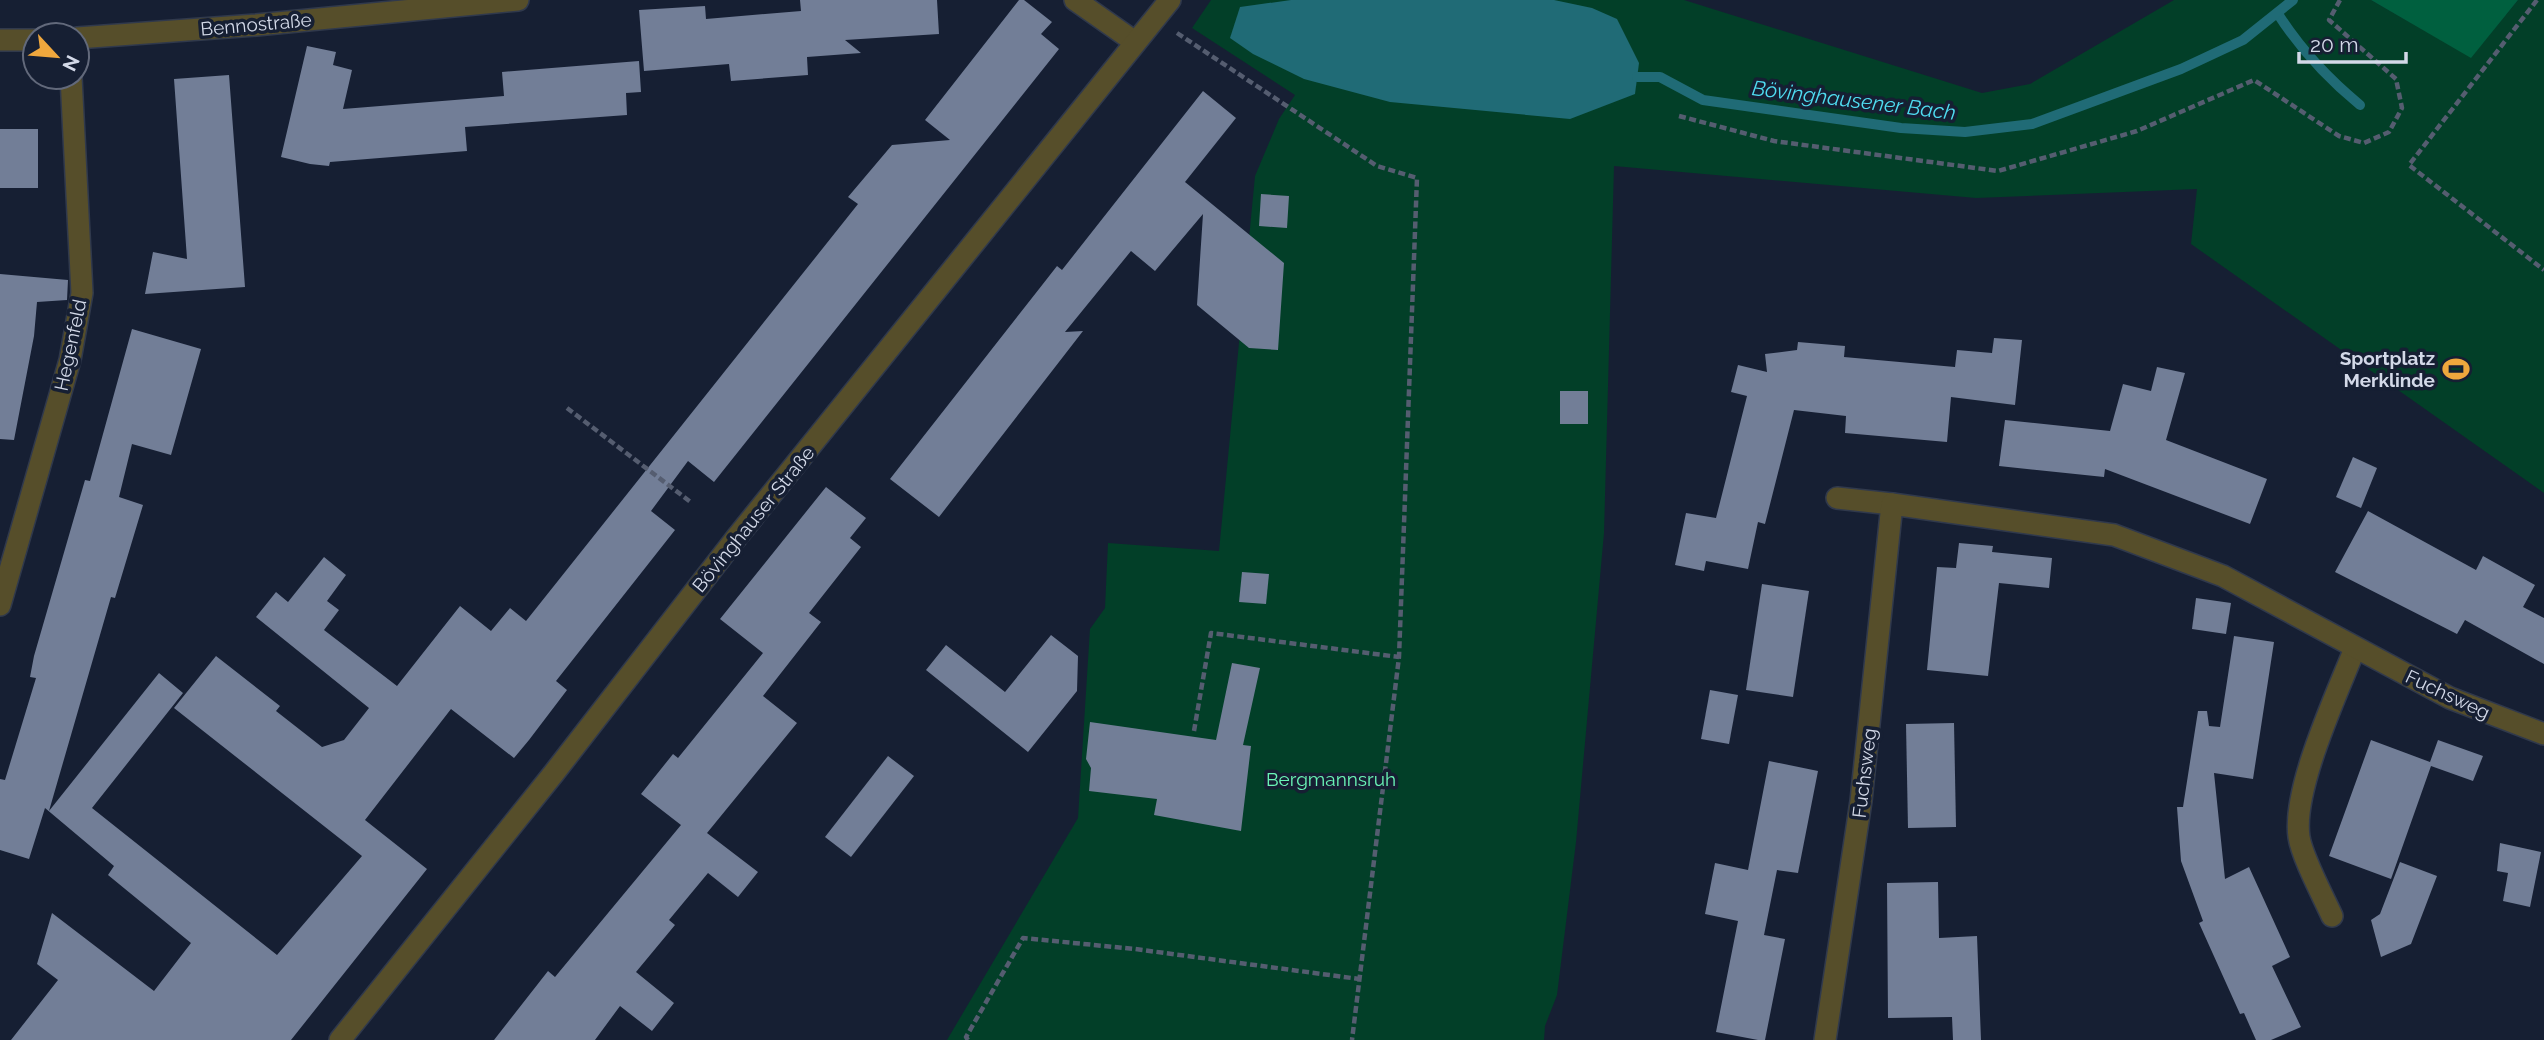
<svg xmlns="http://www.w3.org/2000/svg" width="2544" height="1040" font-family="Raleway,sans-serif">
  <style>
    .green { fill: #023f28 }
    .forest { fill: #00603f }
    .water { fill: #206b76 }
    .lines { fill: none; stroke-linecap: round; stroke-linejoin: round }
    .stream { stroke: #206b76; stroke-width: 10 }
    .building { fill: #727e97 }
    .street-casing { stroke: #30394c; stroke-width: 24 }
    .path { stroke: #555d70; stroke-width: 4.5; stroke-dasharray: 7 3.5; stroke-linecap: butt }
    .street { stroke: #564e2a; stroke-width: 21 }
    .labels { text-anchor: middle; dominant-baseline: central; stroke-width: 7; stroke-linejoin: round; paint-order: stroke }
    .street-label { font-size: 19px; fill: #d3d9e8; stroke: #161f33 }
    .poi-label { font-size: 19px; font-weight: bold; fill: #d3d9e8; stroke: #161f33; text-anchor: end }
    .park-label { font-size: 19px; fill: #6af5b6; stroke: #161f33 }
    .water-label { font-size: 21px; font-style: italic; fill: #4fdcf0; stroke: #161f33 }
  </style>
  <rect width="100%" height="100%" fill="#161f33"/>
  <path class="green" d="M1211,0H1684L1982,93L2030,84L2174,0H2371L2471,57L2518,0H2544V493L2191,244L2197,189L1976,198L1614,166L1604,533L1576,842L1557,995L1545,1026L1544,1040H947L1078,818L1090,629L1105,608L1108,543L1219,551L1255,176L1279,119L1295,95L1192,28Z"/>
  <path class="forest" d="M2371,0H2518L2471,58Z"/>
  <path class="water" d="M1291,0H1554L1592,8L1617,19L1639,63L1635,94L1570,119L1390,102L1304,79L1253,54L1230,38L1240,7Z"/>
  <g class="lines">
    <g class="stream">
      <path d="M2278,14C2301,50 2327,78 2360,105"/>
      <path d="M1637,77H1660L1703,100L1901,128L1965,132L2032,124L2181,69L2243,40L2293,0"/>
    </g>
  </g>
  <g class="building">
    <path d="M800,0H937L939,34L845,40L861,53L807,57L808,75L731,81L729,64L644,71L639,10L705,6L706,19L801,11Z"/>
    <path d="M1019,0H1024L1052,22L1041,34L1059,49L714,482L688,461L651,511L675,530L556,681L567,690L529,740L514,758L451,709L365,820L427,869L291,1040H11L58,980L37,964L52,913L154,991L191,943L108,875L114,866L45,808L29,859L0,850V779L5,780L36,678L30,677L34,656L85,480L90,481L132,329L201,349L171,455L132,444L119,497L143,505L115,598L111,597L49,811L159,673L183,693L92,808L277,955L362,856L174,708L216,656L280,706L276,711L322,747L344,740L369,708L256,617L276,592L288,602L324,557L346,575L327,601L339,610L324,630L397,686L460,606L491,631L510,608L526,621L858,204L848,197L892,145L950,140L925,120Z"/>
    <path d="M307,46L336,52L333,65L352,70L343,109L504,96L502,72L639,61L641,92L626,93L627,115L465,127L467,151L330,162L329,166L310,164L281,157Z"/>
    <path d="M229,75L245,287L145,294L153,252L187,259L174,79Z"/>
    <path d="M1203,91L1236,118L1185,182L1284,263L1278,350L1249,348L1197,305L1203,214L1155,271L1131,251L1065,332L1083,331L939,517L890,479L1039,289L1057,266L1062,270Z"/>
    <rect x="0" y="129" width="38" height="59"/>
    <path d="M1261,194L1289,196L1287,228L1259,226Z"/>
    <path d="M0,274L68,280L67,300L37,302L34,336L14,440L0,439Z"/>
    <path d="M1994,338L2022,340L2015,405L1951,397L1947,442L1845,433L1846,416L1794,410L1765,524L1758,522L1748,569L1706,561L1704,571L1675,565L1686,513L1716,518L1747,396L1731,392L1738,365L1767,372L1765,354L1797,350L1798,342L1845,346L1844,357L1955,367L1957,350L1992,353Z"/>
    <path d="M2157,367L2185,373L2166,440L2267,479L2250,524L2105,469L2104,477L1999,466L2005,420L2110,431L2123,384L2151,391Z"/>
    <rect x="1560" y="391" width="28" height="33"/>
    <path d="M2353,457L2377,468L2361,508L2336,497Z"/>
    <path d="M826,487L866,518L850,538L861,547L809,613L821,622L763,696L797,723L707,833L758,872L738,897L708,873L669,920L675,925L636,972L674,1003L652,1031L620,1006L595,1040H494L548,971L555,977L681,825L641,794L673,754L678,758L763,653L720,619Z"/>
    <path d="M2368,511L2476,570L2483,556L2535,585L2523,607L2544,618V664L2465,620L2457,634L2335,572Z"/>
    <path d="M1959,543L1993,546L1992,552L2052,558L2049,588L1999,583L1988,676L1927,670L1937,567L1956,568Z"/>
    <path d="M1242,572L1269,574L1266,604L1239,602Z"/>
    <path d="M1762,584L1809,591L1793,697L1746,690Z"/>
    <path d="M2196,598L2231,603L2226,634L2192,629Z"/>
    <path d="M1051,635L1078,656L1077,691L1028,752L926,670L946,645L1005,692Z"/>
    <path d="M2234,636L2274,642L2253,779L2214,773L2225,879L2249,867L2290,957L2272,966L2301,1027L2271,1040H2256L2244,1013L2240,1014L2199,923L2203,921L2181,861L2177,807H2183L2198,711H2207L2209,726L2220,727Z"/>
    <path d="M1232,663L1260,668L1243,745L1251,746L1241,831L1154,815L1157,799L1089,791L1091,768L1086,759L1090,722L1216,740Z"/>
    <path d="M1710,690L1738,695L1729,744L1701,739Z"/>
    <path d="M1954,723L1956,827L1908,828L1906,724Z"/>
    <path d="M2371,740L2430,762L2438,740L2483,756L2473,781L2431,766L2391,879L2329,856Z"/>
    <path d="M888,756L914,776L851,857L825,837Z"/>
    <path d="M1769,761L1818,771L1798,873L1777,870L1764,935L1785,939L1765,1040H1758L1716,1032L1738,921L1705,914L1715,863L1748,870Z"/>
    <path d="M2500,843L2541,852L2530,907L2503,901L2508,873L2497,871Z"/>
    <path d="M2400,862L2437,876L2411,944L2381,957L2371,920L2380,914Z"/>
    <path d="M1938,882L1939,938L1977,936L1981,1040H1953L1952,1017L1888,1018L1887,883Z"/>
  </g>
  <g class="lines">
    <g class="street-casing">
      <g id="street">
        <path d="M1075,0L1135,42"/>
        <path d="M77,38L256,25L518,0"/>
        <path d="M0,40H35"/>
        <path d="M1837,498L1892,504"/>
        <path d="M0,605L70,360L82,293L71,77"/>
        <path d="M2332,916C2323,896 2302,857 2299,837C2292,789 2337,694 2355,648"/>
        <path d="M340,1040L554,773L737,537L1170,0"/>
        <path d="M1825,1040L1861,801L1892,504L2114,535L2223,576L2450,698L2544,734"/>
      </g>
    </g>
    <g class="path">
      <path d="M2537,0L2409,165L2544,270"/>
      <path d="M1177,33L1377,166L1417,178L1399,657L1352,1040"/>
      <path d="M1679,116L1774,141L1998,171L2137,131L2254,80L2339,136L2364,143L2389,132L2402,108L2396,79L2329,20L2340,0"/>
      <path d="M567,408L692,503"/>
      <path d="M1194,731L1211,633L1399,657"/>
      <path d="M968,1040L966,1037L1023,938L1135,949L1359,979"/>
    </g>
    <use href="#street" class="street"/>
  </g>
  <defs>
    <g id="stadium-bare" transform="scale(2.1)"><path d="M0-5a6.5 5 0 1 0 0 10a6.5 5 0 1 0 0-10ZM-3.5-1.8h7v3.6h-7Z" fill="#efa73d" stroke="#161f33" stroke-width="2.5" paint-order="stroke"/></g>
  </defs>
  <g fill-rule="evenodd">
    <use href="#stadium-bare" x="2456" y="369"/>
  </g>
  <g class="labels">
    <g class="street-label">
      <text transform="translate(256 24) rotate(-5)">Bennostraße</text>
      <text transform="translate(70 345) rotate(-78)">Hegenfeld</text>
      <text transform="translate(753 519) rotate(-51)">Bövinghauser Straße</text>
      <text transform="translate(2448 694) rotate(25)">Fuchsweg</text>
      <text transform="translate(1864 773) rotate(-83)">Fuchsweg</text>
    </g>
    <g class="poi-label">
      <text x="2435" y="358">Sportplatz<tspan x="2435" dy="22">Merklinde</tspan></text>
    </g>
    <g class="park-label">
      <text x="1331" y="779">Bergmannsruh</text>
    </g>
    <g class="water-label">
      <text transform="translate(1854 100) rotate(7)">Bövinghausener Bach</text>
    </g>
  </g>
  <g transform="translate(56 56) rotate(116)"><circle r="33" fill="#161f33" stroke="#62697b" stroke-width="2"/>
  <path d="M0-5L12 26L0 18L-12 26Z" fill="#efa73d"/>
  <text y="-10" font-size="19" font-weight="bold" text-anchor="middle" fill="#d3d9e8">N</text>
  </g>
  <path d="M2299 52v10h107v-10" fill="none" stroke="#d3d9e8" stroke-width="3.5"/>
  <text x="2310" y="52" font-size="21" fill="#d3d9e8" stroke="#161f33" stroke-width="5" paint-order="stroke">20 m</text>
</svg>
